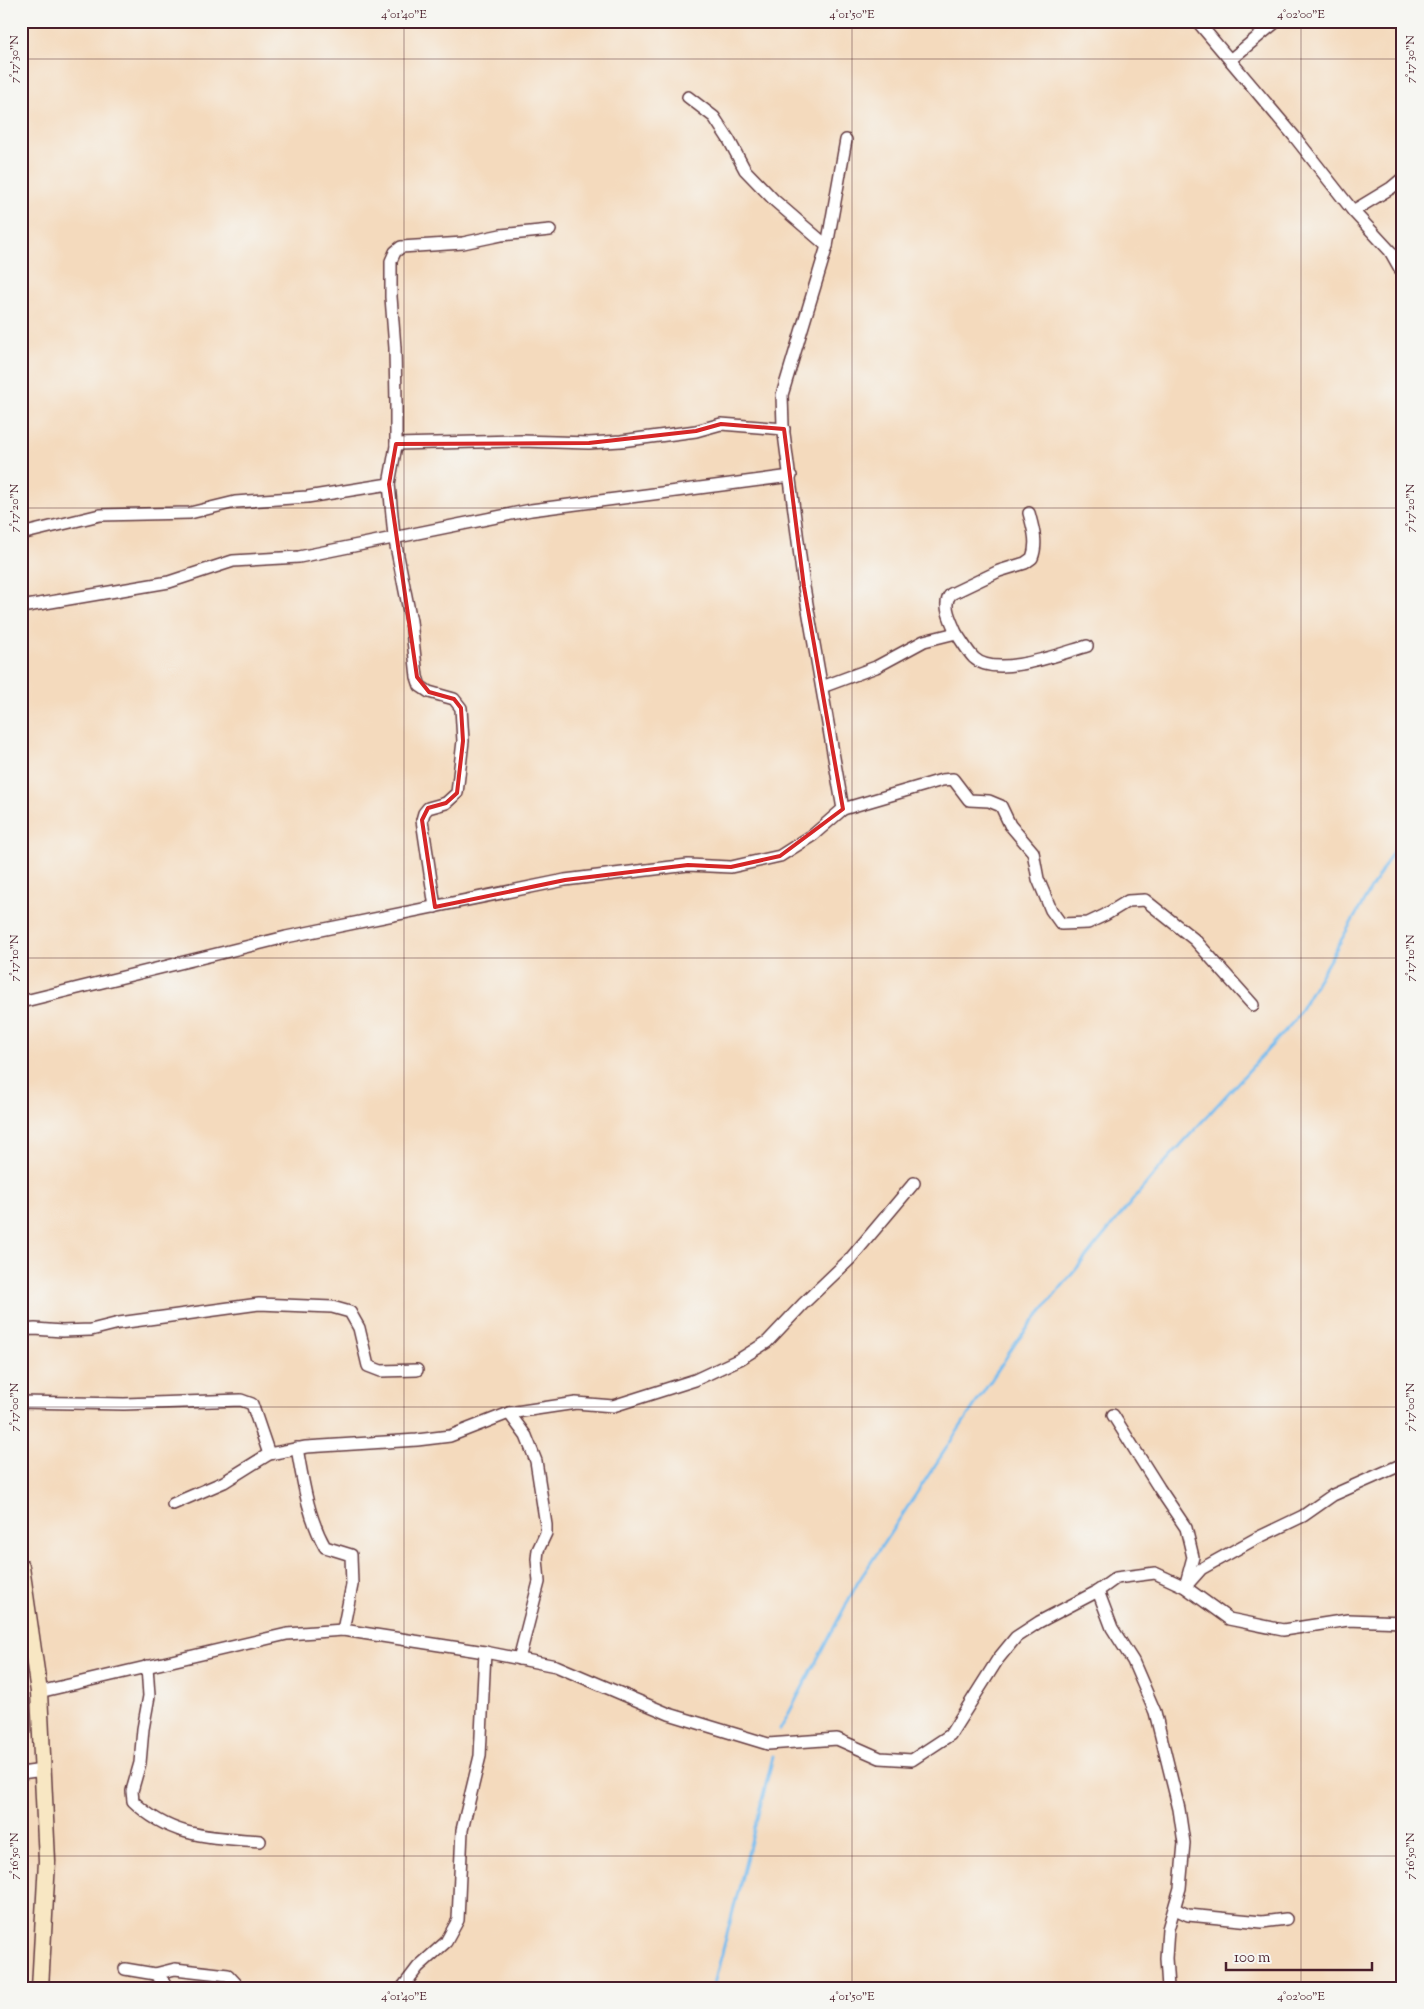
<svg xmlns="http://www.w3.org/2000/svg" width="1424" height="2009" font-family="'Sorts Mill Goudy',serif">
  <style>
    .lines { fill: none; stroke-linecap: round; stroke-linejoin: round }
    .stream { stroke: #79bdef; stroke-width: 3 }
    .street-casing { stroke: #643b41; stroke-width: 14 }
    .secondary-casing { stroke: #643b41; stroke-width: 19 }
    .street { stroke: #fff; stroke-width: 11 }
    .secondary { stroke: #f8e7c3; stroke-width: 16 }
    .marked { fill: none; stroke: #d62828; stroke-width: 4; stroke-linejoin: round }
    .ticks { fill: none; stroke: #4a1f2b; stroke-width: 1; stroke-opacity: 0.45 }
    .neatline { fill: none; stroke: #4a1f2b; stroke-width: 2 }
    .ticks-label { font-size: 12px; text-anchor: middle; fill: #4a1f2b }
  </style>
  <rect width="100%" height="100%" fill="#f6f6f2"/>
  <filter id="ink" filterUnits="userSpaceOnUse"><feTurbulence type="fractalNoise" baseFrequency=".02" numOctaves="2"/><feDisplacementMap in="SourceGraphic" scale="10" xChannelSelector="R" yChannelSelector="G"/><feConvolveMatrix kernelMatrix="1 2 1 2 8 2 1 2 1" color-interpolation-filters="sRGB"/></filter>
  <filter id="wash" filterUnits="userSpaceOnUse"><feTurbulence type="fractalNoise" baseFrequency=".0096" numOctaves="4" result="noise"/><feDisplacementMap in="SourceGraphic" scale="20" xChannelSelector="R" yChannelSelector="G"/><feGaussianBlur stdDeviation="1.12" result="paint"/><feColorMatrix in="noise" values="0 0 0 0 0 0 0 0 0 0 0 0 0 0 0 0 0 1.4 0 .05"/><feComposite in="paint" operator="in"/></filter>
  <g filter="url(#wash)">
    <rect width="100%" height="100%" fill="#f4dabd"/>
    <g class="lines">
      <g class="stream">
        <path d="M780,1730L858,1582L1017,1341L1156,1172L1294,1021L1403,834"/>
        <path d="M713,1988L773,1757"/>
      </g>
    </g>
  </g>
  <g filter="url(#ink)">
    <g class="lines">
      <g class="street-casing">
        <g id="street">
          <path d="M1197,21L1294,136L1353,211L1390,251L1403,274"/>
          <path d="M1230,60L1277,21"/>
          <path d="M688,97L714,117L729,140L745,170L775,201L827,246"/>
          <path d="M1353,211L1391,188L1403,178"/>
          <path d="M396,444L521,441L589,443L621,441L696,431L721,424L784,429"/>
          <path d="M389,484L394,536L411,621L417,677L420,686L429,692L454,699L461,708L463,741L457,793L446,803L428,808L424,813L422,820L435,907"/>
          <path d="M21,534L100,515L190,513L235,502L307,497L389,484L396,446V403L395,348L391,297V261L395,252L401,247L463,243L501,235L550,230"/>
          <path d="M21,607L169,582L233,561L299,557L531,510L791,476"/>
          <path d="M956,633C952,622 941,604 951,594L999,571L1025,563L1032,558C1038,543 1033,528 1029,513"/>
          <path d="M822,687L876,667L924,641L956,633C962,641 967,651 974,658C996,679 1062,653 1087,646"/>
          <path d="M843,809L942,780L953,779L969,800L989,801L1001,806L1010,825L1033,852L1038,879L1051,910L1061,924L1088,923L1105,915L1128,901L1145,900L1195,940L1253,1005"/>
          <path d="M21,1002L286,937L565,880L688,865L731,867L780,856L813,835L843,809L804,587L783,426L782,395L827,246L846,140"/>
          <path d="M21,1330L35,1329L62,1331L91,1330L119,1323L259,1304L332,1307L350,1312L359,1328L368,1366L381,1371L417,1370"/>
          <path d="M21,1402L124,1404L241,1400L252,1404L269,1454"/>
          <path d="M509,1413L526,1436L536,1461L546,1525V1533L538,1550L537,1559L539,1582L519,1659"/>
          <path d="M1113,1415L1159,1488L1186,1528L1193,1557L1186,1583"/>
          <path d="M297,1448C303,1482 308,1517 325,1547L351,1555L352,1585L343,1630"/>
          <path d="M173,1504L224,1482L269,1454L306,1447L417,1440L450,1436L509,1413L576,1403L613,1406L695,1380L740,1359L767,1342L803,1304L850,1259L914,1183"/>
          <path d="M1185,1587L1201,1569L1255,1539L1303,1516L1333,1495L1403,1464"/>
          <path d="M1098,1591L1112,1628L1133,1661L1155,1712L1179,1809L1184,1843L1180,1888L1168,1929L1166,1958L1168,1988"/>
          <path d="M147,1666L149,1696L143,1729L140,1763L132,1791L133,1801C171,1838 210,1837 260,1841"/>
          <path d="M39,1692L287,1634L343,1630L485,1652L556,1666L669,1714L768,1744L837,1739L880,1758L912,1760L950,1735L998,1659L1016,1637L1039,1622L1098,1591L1116,1578L1155,1573L1185,1587L1229,1619L1283,1630L1348,1620L1403,1622"/>
          <path d="M21,1773L43,1770"/>
          <path d="M1175,1909L1188,1915L1262,1922L1286,1919"/>
          <path d="M125,1969L155,1974L175,1969L228,1975L240,1988"/>
          <path d="M155,1974L164,1982L166,1988"/>
          <path d="M402,1988L418,1967L446,1942L458,1920L462,1830L480,1756L485,1652"/>
        </g>
      </g>
      <g class="secondary-casing">
        <path id="secondary" d="M21,1567L39,1692L47,1861L40,1988"/>
      </g>
      <use href="#street" class="street"/>
      <use href="#secondary" class="secondary"/>
    </g>
  </g>
  <path class="marked" d="M721,424L784,429L804,587L843,809L780,856L731,867L688,865L565,880L435,907L422,820L428,808L446,803L457,793L463,741L461,708L454,699L429,692L417,677L389,484L396,444L589,443L696,431Z"/>
  <path class="ticks" d="M404,21V1988M852,21V1988M1301,21V1988M21,59H1403M21,508H1403M21,958H1403M21,1407H1403M21,1856H1403"/>
  <rect width="1424" height="2009" fill="none" stroke="#f6f6f2" stroke-width="55"/>
  <path d="M1226 1962v8h146v-8" fill="none" stroke="#4a1f2b" stroke-width="2.5"/>
  <text x="1234" y="1962" font-size="15" fill="#4a1f2b" stroke="#f6f6f2" stroke-width="4" paint-order="stroke">100 m</text>
  <rect x="28" y="28" width="1368" height="1954" class="neatline"/>
  <g class="ticks-label">
    <text x="404" y="18">4°01'40"E</text>
    <text x="852" y="18">4°01'50"E</text>
    <text x="1301" y="18">4°02'00"E</text>
    <text transform="translate(14 59) rotate(-90)" y="4">7°17'30"N</text>
    <text transform="translate(1410 59) rotate(-90)" y="4">7°17'30"N</text>
    <text transform="translate(14 508) rotate(-90)" y="4">7°17'20"N</text>
    <text transform="translate(1410 508) rotate(-90)" y="4">7°17'20"N</text>
    <text transform="translate(14 958) rotate(-90)" y="4">7°17'10"N</text>
    <text transform="translate(1410 958) rotate(-90)" y="4">7°17'10"N</text>
    <text transform="translate(14 1407) rotate(-90)" y="4">7°17'00"N</text>
    <text transform="translate(1410 1407) rotate(-90)" y="4">7°17'00"N</text>
    <text transform="translate(14 1856) rotate(-90)" y="4">7°16'50"N</text>
    <text transform="translate(1410 1856) rotate(-90)" y="4">7°16'50"N</text>
    <text x="404" y="2000">4°01'40"E</text>
    <text x="852" y="2000">4°01'50"E</text>
    <text x="1301" y="2000">4°02'00"E</text>
  </g>
</svg>
